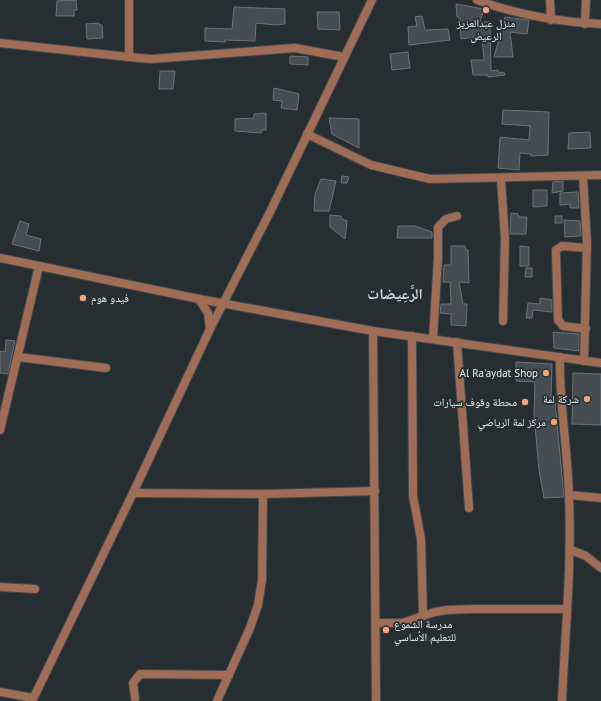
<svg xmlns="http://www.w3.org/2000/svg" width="601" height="701" font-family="'PT Sans','Noto Naskh Arabic',sans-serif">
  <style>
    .building { fill: #454d52; stroke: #6c7479 }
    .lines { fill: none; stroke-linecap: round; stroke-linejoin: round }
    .minor-casing { stroke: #42494d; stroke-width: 10 }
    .tertiary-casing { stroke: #42494d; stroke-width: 10 }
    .minor { stroke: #9f6d56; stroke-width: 8 }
    .tertiary { stroke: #9f6d56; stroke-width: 8 }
    .poi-dot { fill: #f1a17c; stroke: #272e32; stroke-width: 1.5 }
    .labels { text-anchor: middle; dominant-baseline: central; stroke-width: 3.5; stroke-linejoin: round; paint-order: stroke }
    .poi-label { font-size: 11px; fill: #ebf0f3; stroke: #272e32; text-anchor: end }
    .district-label { font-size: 15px; font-weight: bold; fill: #cfd9de; stroke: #272e32 }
  </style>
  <rect width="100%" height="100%" fill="#272e32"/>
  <g class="building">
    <path d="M76,0L77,10H74V16H56L57,1Z"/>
    <path d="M456,4L484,9L480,22H490L491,71L498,70V72L505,73V75L488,77V75H473L471,60H484L482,36L461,39L460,18L457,17Z"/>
    <path d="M234,7L285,9V24L275,25L256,23L255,41L225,40V42L205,41V28L232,29Z"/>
    <path d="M317,12H339L340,30L318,29Z"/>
    <path d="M422,16L425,30L448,29L450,40L409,45L408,27L417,26L415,17Z"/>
    <path d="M505,17L529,20L527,34L510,32L513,57H494Z"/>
    <path d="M99,23V25H102L103,38L87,39L86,24Z"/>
    <path d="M408,52L410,68L392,70L390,54Z"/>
    <path d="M290,56L308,57V65L290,64Z"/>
    <path d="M160,71H175L173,89H159Z"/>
    <path d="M274,88L299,94L297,110L281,108L282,101L273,100Z"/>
    <path d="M503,110L549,112L548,155L531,156V154L520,153L519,170L498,168L500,137L529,140L530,126L502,124Z"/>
    <path d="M266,113V130H261V133L235,131V119L254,118V114Z"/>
    <path d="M329,118L359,119V148L332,134Z"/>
    <path d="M590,132L591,148L568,149L569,133Z"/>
    <path d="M342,176L349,177L347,183H341Z"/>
    <path d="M321,179L336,181L329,211H314L315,194Z"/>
    <path d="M563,181V191L552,193L553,182Z"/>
    <path d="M533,190H547V206L533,207Z"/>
    <path d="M578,192L579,208H570V204L560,205V193Z"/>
    <path d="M511,213L518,214L519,217H527L526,234H510Z"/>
    <path d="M330,215L341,216L342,219L347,221L345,239L330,227Z"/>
    <rect x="555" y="216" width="7" height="7"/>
    <path d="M564,220L580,221L581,236L565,237Z"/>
    <path d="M20,221L29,224L26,235L41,239L39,251L12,244Z"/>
    <path d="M398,226H415L432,232V238H397Z"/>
    <path d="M451,246H465L466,250H468L469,283L459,282L463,304H467L466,326L451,325V314L440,313L441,304H451L450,282H443L444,265H451Z"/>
    <path d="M520,246L529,247V266H520Z"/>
    <path d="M526,268H532V277H525Z"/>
    <path d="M540,298L552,300V312L533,310L532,318H526L528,303L540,304Z"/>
    <path d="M553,332L579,334V351L554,348Z"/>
    <path d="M6,340L15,341L8,374L0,373V351L5,352Z"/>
    <path d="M516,362L552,364L551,401L555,402L564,497L544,498L539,470L534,415L535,382L516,381Z"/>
    <path d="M573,373L601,374V425L572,424Z"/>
  </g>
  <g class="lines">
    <g class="minor-casing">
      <g id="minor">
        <path d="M129,0V57L151,59L295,48L344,57"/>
        <path d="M477,0C518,15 558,22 601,24"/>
        <path d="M550,0L551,20"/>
        <path d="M585,24L586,0"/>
        <path d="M0,43L129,57"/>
        <path d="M307,134L371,165L430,179L601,175"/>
        <path d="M583,176L587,243L584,361"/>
        <path d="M501,179L505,239L503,321"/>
        <path d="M586,329L563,326L558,320L556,253V250L562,246L587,248"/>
        <path d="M373,331L376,701"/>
        <path d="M412,336L413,496L421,539L423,616"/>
        <path d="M433,339L438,258V227L446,219L457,216"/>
        <path d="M457,342L469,508"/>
        <path d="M18,357L106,368"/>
        <path d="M560,357C559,405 568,450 569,497C572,565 565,633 562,701"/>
        <path d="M0,430L39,266"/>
        <path d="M133,493L263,494L375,491"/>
        <path d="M569,495L601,498"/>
        <path d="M571,550L586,556L601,568"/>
        <path d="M0,587L35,589"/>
        <path d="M377,623H402L435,612L447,610L473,609H566"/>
        <path d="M0,692L33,698"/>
        <path d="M135,698L133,683L140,674L229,675"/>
        <path d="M217,701L250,628L258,605L262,580L263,494"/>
      </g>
    </g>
    <g class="tertiary-casing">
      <g id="tertiary">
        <path d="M0,258L199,299L373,331L601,363"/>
        <path d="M199,299L208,313L210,329"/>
        <path d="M32,701L133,493L210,329L270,212L372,0"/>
      </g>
    </g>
    <use href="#minor" class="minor"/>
    <use href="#tertiary" class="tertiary"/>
  </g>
  <g class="poi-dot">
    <circle cx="486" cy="10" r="4"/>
    <circle cx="83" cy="298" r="4"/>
    <circle cx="546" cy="373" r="4"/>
    <circle cx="587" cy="399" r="4"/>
    <circle cx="525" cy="402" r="4"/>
    <circle cx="554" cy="422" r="4"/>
    <circle cx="386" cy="630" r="4"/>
  </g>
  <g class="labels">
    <g class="poi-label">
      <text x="486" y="23" text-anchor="middle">منزل عبدالعزيز<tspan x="486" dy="13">الرعيض</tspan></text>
      <text x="91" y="298" text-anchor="start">فيدو هوم</text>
      <text x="538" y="373">Al Ra'aydat Shop</text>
      <text x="579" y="399">شركة لمة</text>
      <text x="517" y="402">محطة وقوف سيارات</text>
      <text x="546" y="422">مركز لمة الرياضي</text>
      <text x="394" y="624" text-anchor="start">مدرسة الشموع<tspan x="394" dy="13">للتعليم الأساسي</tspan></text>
    </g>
    <g class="district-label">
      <text x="395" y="293">الرَّعِيضات</text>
    </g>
  </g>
</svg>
